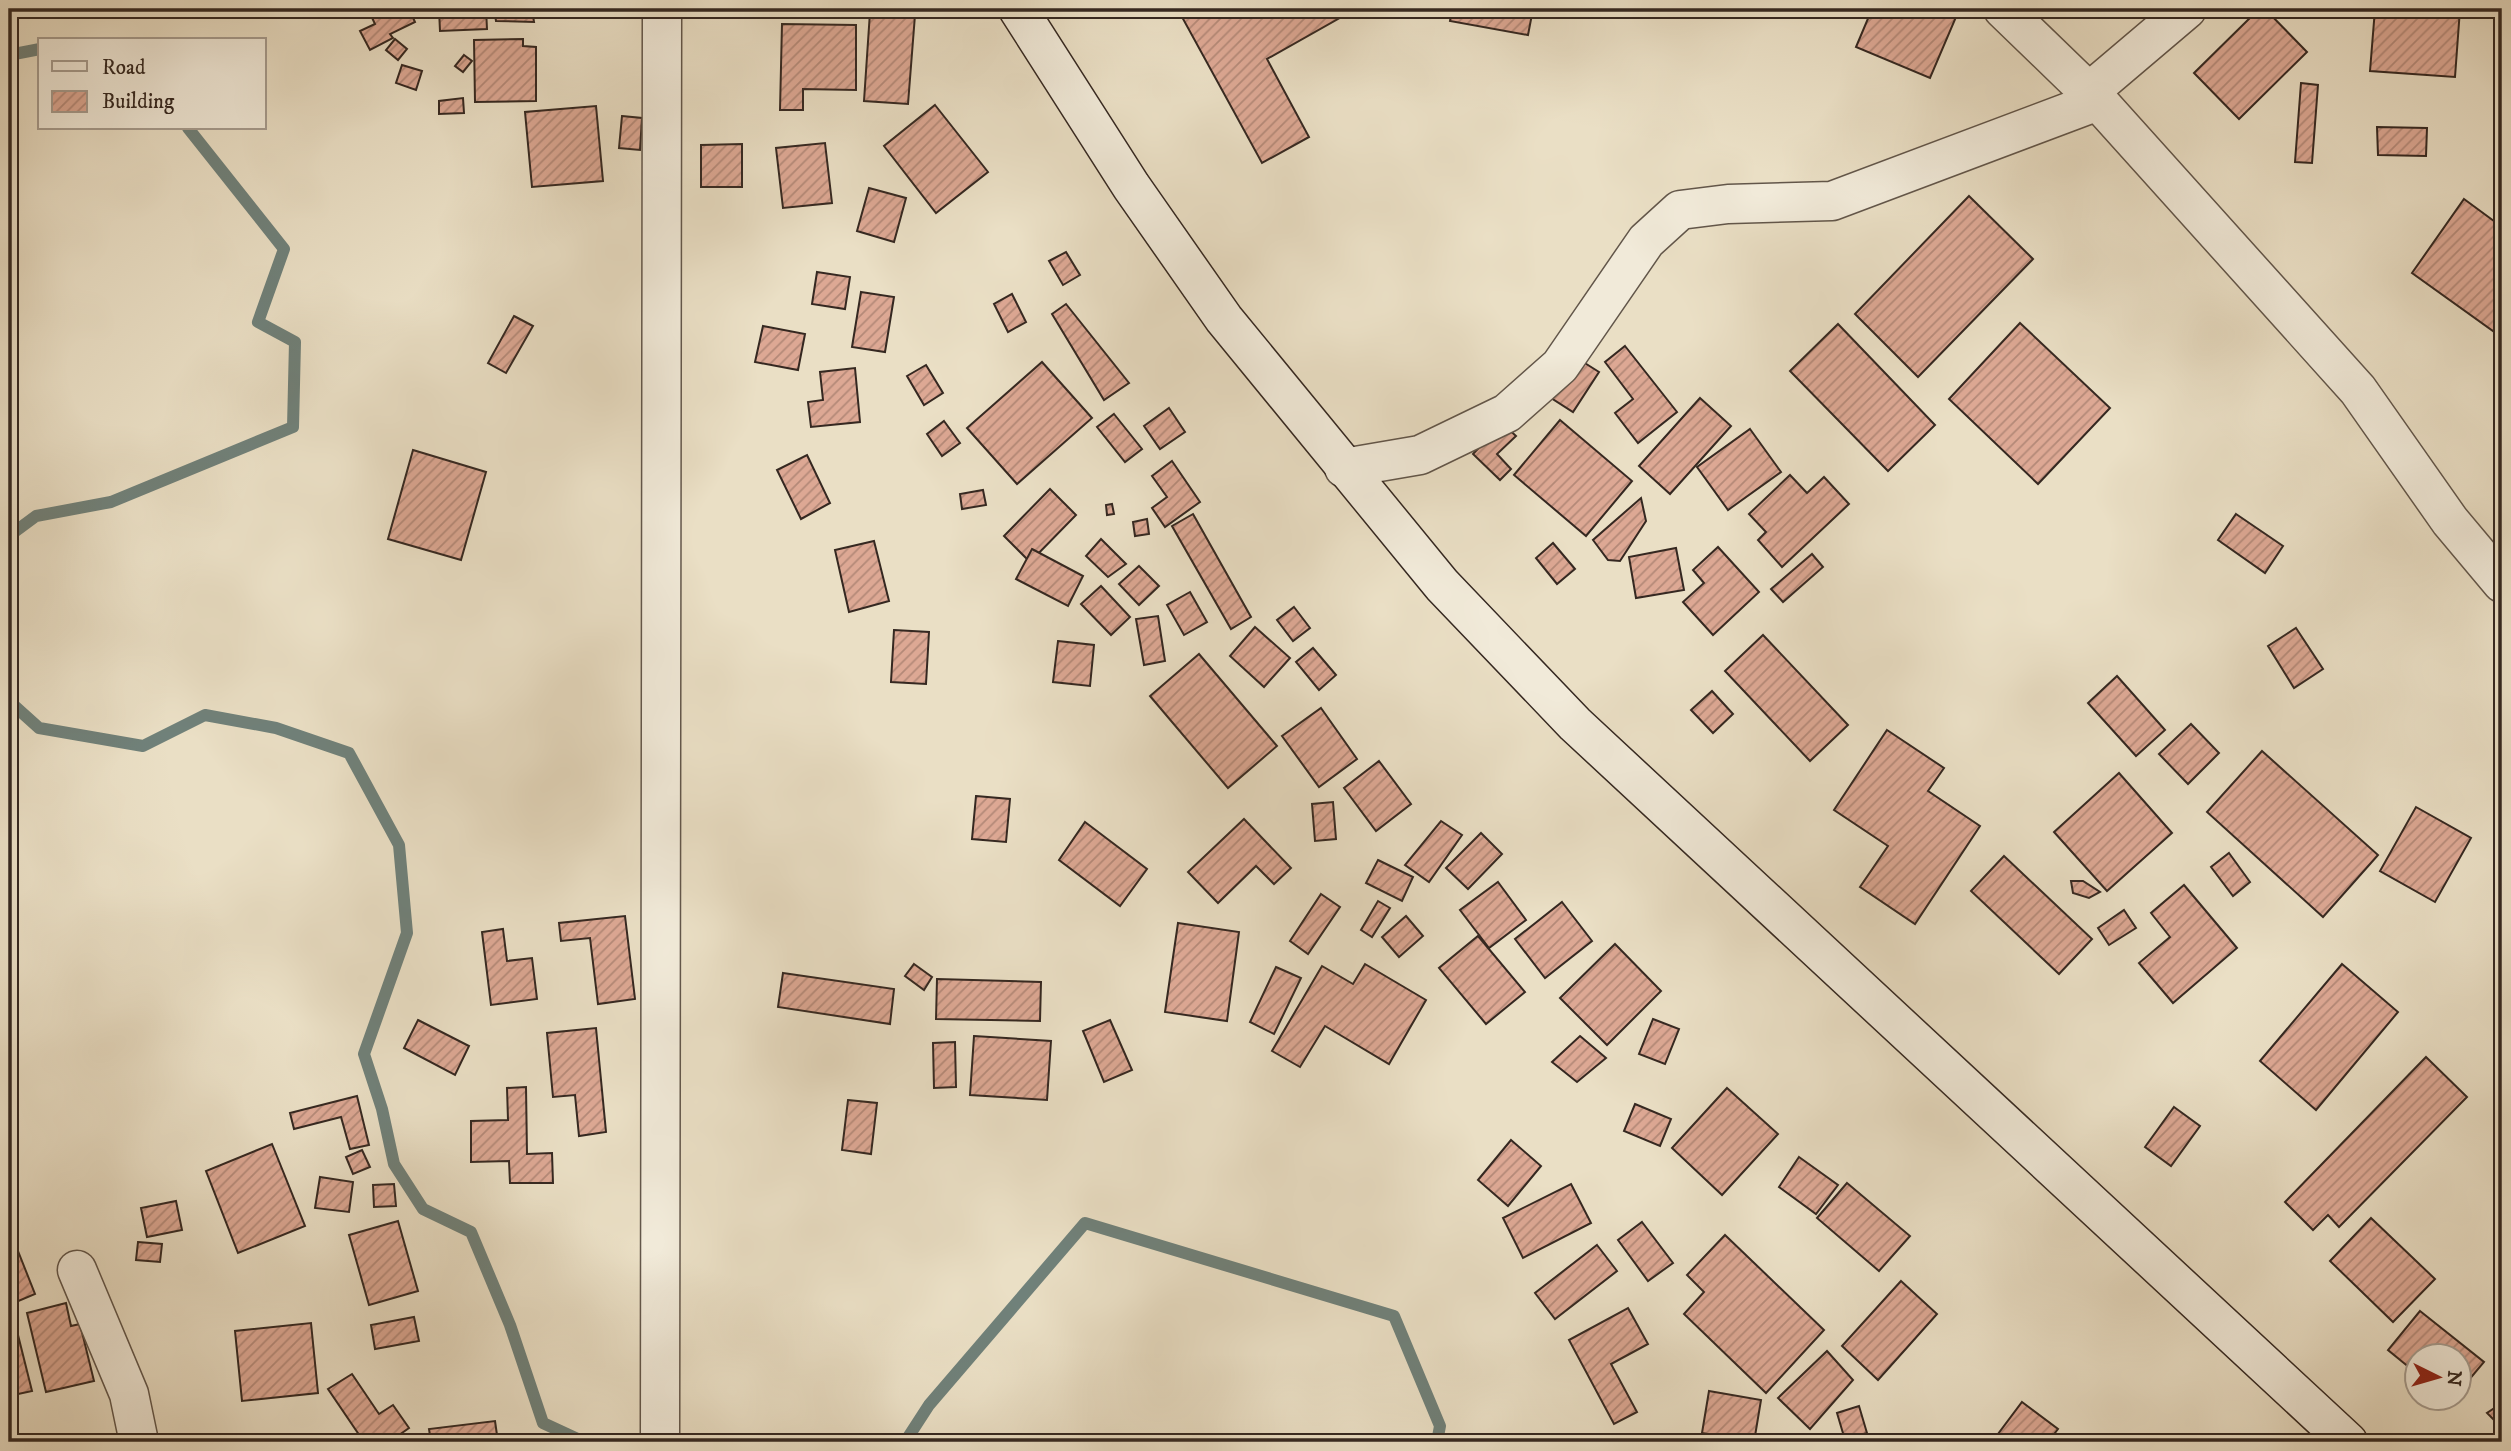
<svg xmlns="http://www.w3.org/2000/svg" width="2511" height="1451" font-family="'IM FELL DW Pica',serif">
  <style>
    .lines { fill: none; stroke-linecap: round; stroke-linejoin: round }
    .stream { stroke: #70817a; stroke-width: 12 }
    .building { fill: url(#building-hatch); stroke: #352821; stroke-width: 2 }
    .minor-casing { stroke: #62564a; stroke-width: 41 }
    .tertiary-casing { stroke: #62564a; stroke-width: 41 }
    .secondary-casing { stroke: #352821; stroke-width: 41 }
    .minor { stroke: #f1ead9; stroke-width: 38 }
    .tertiary { stroke: #f1ead9; stroke-width: 38 }
    .secondary { stroke: #f1ead9; stroke-width: 38 }
  </style>
  <defs>
    <pattern id="building-hatch" width="6" height="6" patternUnits="userSpaceOnUse" patternTransform="scale(1.75)"><rect width="6" height="6" fill="#dda894"/><path d="M-1 1l2-2M0 6l6-6M5 7l2-2" fill="none" stroke="#b48978"/></pattern>
  </defs>
  <rect width="100%" height="100%" fill="#eadfc5"/>
  <filter id="stains"><feTurbulence type="fractalNoise" baseFrequency=".00286" numOctaves="4"/><feColorMatrix values="0 0 0 0 .2 0 0 0 0 .09 0 0 0 0 .02 0 0 0 .5 -.17"/></filter>
  <radialGradient id="worn" r=".72"><stop offset=".6" stop-color="#630" stop-opacity="0"/><stop offset="1" stop-color="#630" stop-opacity=".3"/></radialGradient>
  <g class="lines">
    <g class="stream">
      <path d="M9,55L40,49"/>
      <path d="M9,536L36,516L111,502L293,427L295,342L258,322L284,249L188,128"/>
      <path d="M9,701L39,728L143,746L205,715L276,728L349,753L399,845L407,933L364,1054L382,1109L394,1164L423,1209L471,1232L510,1325L543,1423L584,1442"/>
      <path d="M905,1442L929,1405L1085,1223L1394,1316L1440,1426L1437,1442"/>
    </g>
  </g>
  <g class="building">
    <path d="M368,9H409L415,22L390,34L393,38L370,50L360,31L375,24Z"/>
    <path d="M439,9H486L487,29L440,31Z"/>
    <path d="M494,9H532L534,22L496,21Z"/>
    <path d="M1198,9H1350L1352,11L1267,59L1309,137L1262,163L1182,17Z"/>
    <path d="M1452,9H1533L1528,35L1450,21Z"/>
    <path d="M1872,9L1959,10L1930,78L1856,47Z"/>
    <path d="M2259,9H2265L2307,52L2239,119L2194,73Z"/>
    <path d="M2375,9H2460L2455,77L2370,71Z"/>
    <path d="M870,12L915,15L908,104L864,101Z"/>
    <path d="M782,24L856,25V90L803,89V110H780Z"/>
    <path d="M395,39L407,49L398,60L386,50Z"/>
    <path d="M523,39V46L536,47V101L475,102L474,40Z"/>
    <path d="M464,55L472,61L463,72L455,66Z"/>
    <path d="M402,65L422,71L416,90L396,83Z"/>
    <path d="M2301,83L2318,85L2312,163L2295,162Z"/>
    <path d="M463,98L464,113L439,114V101Z"/>
    <path d="M935,105L988,172L936,213L884,146Z"/>
    <path d="M596,106L603,181L532,187L525,112Z"/>
    <path d="M622,116L642,118L640,150L619,148Z"/>
    <path d="M2377,127L2427,128L2426,156L2378,155Z"/>
    <path d="M825,143L832,203L783,208L776,148Z"/>
    <path d="M742,144V187H701V145Z"/>
    <path d="M869,188L906,198L894,242L857,231Z"/>
    <path d="M1969,196L2033,259L1918,377L1855,314Z"/>
    <path d="M2464,199L2502,227V318L2493,331L2412,273Z"/>
    <path d="M1066,252L1080,275L1063,285L1049,261Z"/>
    <path d="M817,272L850,277L845,309L812,304Z"/>
    <path d="M861,292L894,297L885,352L852,347Z"/>
    <path d="M1012,294L1026,322L1008,332L994,304Z"/>
    <path d="M1066,304L1129,383L1104,400L1052,314Z"/>
    <path d="M514,316L533,326L506,373L488,363Z"/>
    <path d="M2020,323L2110,408L2038,484L1949,399Z"/>
    <path d="M1838,324L1935,425L1888,471L1790,371Z"/>
    <path d="M763,326L805,334L798,370L755,362Z"/>
    <path d="M1625,346L1677,412L1638,443L1615,413L1633,399L1605,362Z"/>
    <path d="M1580,360L1599,372L1573,412L1548,396Z"/>
    <path d="M1042,362L1092,418L1017,484L967,428Z"/>
    <path d="M926,365L943,393L924,405L907,376Z"/>
    <path d="M855,368L860,422L811,427L808,402L823,400L820,372Z"/>
    <path d="M1700,398L1731,426L1670,494L1639,466Z"/>
    <path d="M1169,408L1185,432L1160,449L1144,426Z"/>
    <path d="M1114,414L1142,449L1125,462L1097,427Z"/>
    <path d="M1560,420L1632,481L1586,536L1514,475Z"/>
    <path d="M944,421L960,443L942,456L927,434Z"/>
    <path d="M1502,423L1516,436L1497,454L1511,469L1500,480L1473,454Z"/>
    <path d="M1750,429L1781,472L1728,510L1697,467Z"/>
    <path d="M413,450L486,472L461,560L388,539Z"/>
    <path d="M807,455L830,503L801,519L777,470Z"/>
    <path d="M1172,461L1200,502L1165,527L1152,508L1167,497L1152,476Z"/>
    <path d="M1790,475L1807,493L1824,477L1849,504L1782,567L1758,540L1766,532L1749,514Z"/>
    <path d="M1050,489L1076,515L1030,562L1004,536Z"/>
    <path d="M983,490L986,505L962,509L960,494Z"/>
    <path d="M1641,498L1646,521L1620,561L1608,560L1593,540Z"/>
    <path d="M1112,504L1114,514L1107,515L1106,505Z"/>
    <path d="M1193,514L1251,617L1231,629L1172,526Z"/>
    <path d="M2236,514L2283,546L2265,573L2218,540Z"/>
    <path d="M1147,519L1149,534L1135,536L1133,522Z"/>
    <path d="M1101,539L1126,564L1108,577L1086,556Z"/>
    <path d="M874,541L889,601L849,612L835,550Z"/>
    <path d="M1553,543L1575,569L1557,584L1536,558Z"/>
    <path d="M1718,547L1759,592L1713,635L1683,602L1704,583L1693,570Z"/>
    <path d="M1676,548L1684,590L1636,598L1629,557Z"/>
    <path d="M1032,549L1083,576L1068,606L1016,579Z"/>
    <path d="M1812,554L1823,567L1783,602L1771,589Z"/>
    <path d="M1139,566L1159,586L1139,605L1119,584Z"/>
    <path d="M1101,586L1130,617L1111,635L1081,604Z"/>
    <path d="M1190,592L1207,622L1184,635L1167,605Z"/>
    <path d="M1294,607L1310,628L1293,641L1277,620Z"/>
    <path d="M1158,616L1165,661L1144,665L1136,619Z"/>
    <path d="M1255,627L1290,658L1264,687L1230,656Z"/>
    <path d="M2296,628L2323,669L2294,688L2268,646Z"/>
    <path d="M894,630L929,632L926,684L891,682Z"/>
    <path d="M1763,635L1848,725L1810,761L1725,671Z"/>
    <path d="M1058,641L1094,645L1090,686L1053,682Z"/>
    <path d="M1313,648L1336,675L1319,690L1296,662Z"/>
    <path d="M1199,654L1277,746L1228,788L1150,696Z"/>
    <path d="M2117,676L2165,730L2136,756L2088,703Z"/>
    <path d="M1712,691L1733,714L1713,733L1691,710Z"/>
    <path d="M1321,708L1357,759L1319,787L1282,736Z"/>
    <path d="M2191,724L2219,753L2188,784L2159,754Z"/>
    <path d="M1887,730L1944,768L1928,791L1980,826L1915,924L1860,887L1888,846L1834,810Z"/>
    <path d="M2262,751L2378,855L2323,917L2207,812Z"/>
    <path d="M1379,761L1411,804L1376,831L1344,788Z"/>
    <path d="M2119,773L2172,833L2107,891L2054,832Z"/>
    <path d="M976,796L1010,799L1006,842L972,839Z"/>
    <path d="M1333,802L1336,839L1315,841L1312,804Z"/>
    <path d="M2416,807L2471,838L2435,902L2380,871Z"/>
    <path d="M1244,819L1291,868L1274,884L1256,866L1218,903L1188,872Z"/>
    <path d="M1441,821L1462,835L1429,882L1405,865Z"/>
    <path d="M1085,822L1147,869L1120,906L1059,860Z"/>
    <path d="M1481,833L1502,854L1468,889L1446,868Z"/>
    <path d="M2229,853L2250,882L2233,896L2211,867Z"/>
    <path d="M2004,856L2092,939L2059,974L1971,891Z"/>
    <path d="M1378,860L1413,877L1402,901L1366,883Z"/>
    <path d="M2071,881H2083L2100,892L2089,898L2073,893Z"/>
    <path d="M1498,882L1526,920L1489,948L1460,910Z"/>
    <path d="M2184,885L2237,948L2173,1003L2139,963L2170,937L2151,913Z"/>
    <path d="M1321,894L1340,907L1308,954L1290,941Z"/>
    <path d="M1378,901L1390,908L1372,937L1361,930Z"/>
    <path d="M1562,902L1592,941L1545,978L1515,939Z"/>
    <path d="M2124,910L2136,928L2109,945L2098,928Z"/>
    <path d="M625,916L635,999L598,1004L590,938L561,941L559,923Z"/>
    <path d="M1406,916L1423,936L1399,957L1382,937Z"/>
    <path d="M1178,923L1239,932L1227,1021L1165,1012Z"/>
    <path d="M503,929L507,961L532,958L537,999L491,1005L482,932Z"/>
    <path d="M1478,936L1525,992L1486,1024L1439,968Z"/>
    <path d="M1615,944L1661,991L1607,1045L1560,998Z"/>
    <path d="M914,964L932,977L924,990L905,976Z"/>
    <path d="M1365,964L1426,1000L1389,1064L1325,1026L1300,1067L1272,1051L1322,966L1353,984Z"/>
    <path d="M2342,964L2398,1012L2316,1110L2260,1061Z"/>
    <path d="M1276,967L1301,978L1274,1034L1250,1022Z"/>
    <path d="M783,973L894,989L890,1024L778,1007Z"/>
    <path d="M937,979L1041,982L1040,1021L936,1019Z"/>
    <path d="M1653,1019L1679,1029L1665,1064L1639,1054Z"/>
    <path d="M418,1020L469,1046L455,1075L404,1048Z"/>
    <path d="M1110,1020L1132,1070L1104,1082L1083,1031Z"/>
    <path d="M596,1028L606,1132L579,1136L575,1095L553,1097L547,1033Z"/>
    <path d="M974,1036L1051,1041L1047,1100L970,1095Z"/>
    <path d="M1580,1036L1606,1058L1577,1082L1552,1062Z"/>
    <path d="M955,1042L956,1087L934,1088L933,1043Z"/>
    <path d="M2426,1057L2467,1097L2339,1227L2328,1215L2313,1230L2285,1202Z"/>
    <path d="M526,1087L527,1154L552,1153L553,1183H510L509,1161L471,1162V1121L508,1120L507,1088Z"/>
    <path d="M1727,1088L1778,1134L1722,1195L1672,1148Z"/>
    <path d="M357,1096L369,1145L350,1149L341,1117L294,1129L290,1113Z"/>
    <path d="M848,1100L877,1103L871,1154L842,1150Z"/>
    <path d="M1635,1104L1671,1119L1660,1146L1624,1131Z"/>
    <path d="M2174,1107L2200,1126L2171,1166L2145,1147Z"/>
    <path d="M1511,1140L1541,1166L1508,1206L1478,1180Z"/>
    <path d="M272,1144L305,1226L238,1253L206,1171Z"/>
    <path d="M362,1150L370,1167L353,1174L346,1157Z"/>
    <path d="M1799,1157L1838,1185L1816,1214L1779,1187Z"/>
    <path d="M320,1177L353,1182L349,1212L315,1208Z"/>
    <path d="M1847,1183L1910,1236L1879,1271L1817,1218Z"/>
    <path d="M394,1184L396,1206L374,1207L373,1185Z"/>
    <path d="M1571,1184L1591,1223L1523,1258L1503,1218Z"/>
    <path d="M176,1201L182,1230L147,1237L141,1208Z"/>
    <path d="M2371,1218L2435,1279L2393,1322L2330,1261Z"/>
    <path d="M398,1221L418,1291L369,1305L349,1235Z"/>
    <path d="M1642,1222L1673,1263L1648,1281L1618,1240Z"/>
    <path d="M1725,1235L1824,1330L1766,1393L1684,1314L1704,1292L1687,1275Z"/>
    <path d="M138,1242L162,1244L160,1262L136,1260Z"/>
    <path d="M1597,1245L1617,1271L1555,1319L1535,1293Z"/>
    <path d="M18,1251L35,1294L9,1305V1254Z"/>
    <path d="M1901,1281L1937,1314L1878,1380L1842,1346Z"/>
    <path d="M66,1303L71,1326L80,1324L94,1381L46,1392L27,1313Z"/>
    <path d="M1628,1308L1648,1344L1611,1364L1637,1412L1614,1424L1569,1340Z"/>
    <path d="M2420,1311L2484,1362L2458,1393V1356H2416V1373L2388,1350Z"/>
    <path d="M13,1315L32,1391L9,1396V1316Z"/>
    <path d="M414,1317L419,1341L375,1349L371,1325Z"/>
    <path d="M311,1323L318,1393L242,1401L235,1331Z"/>
    <path d="M1827,1351L1853,1380L1810,1429L1778,1398Z"/>
    <path d="M352,1374L379,1414L393,1405L409,1428L389,1442H364L328,1389Z"/>
    <path d="M1709,1391L1761,1400L1754,1442L1702,1433Z"/>
    <path d="M2022,1402L2058,1429L2048,1442H1992Z"/>
    <path d="M2502,1403V1428L2487,1413Z"/>
    <path d="M1859,1406L1867,1433L1845,1440L1837,1413Z"/>
    <path d="M495,1421L498,1442H431L429,1429Z"/>
    <path d="M1701,1434L1705,1442H1685Z"/>
  </g>
  <g class="lines">
    <g class="minor-casing">
      <g id="minor">
        <path d="M2003,9L2098,101L2358,390L2450,521L2502,583"/>
        <path d="M2088,93L2187,9"/>
        <path d="M1344,468L1420,455L1507,413L1560,366L1646,241L1680,210L1728,204L1832,201L2098,101"/>
        <path d="M77,1270L129,1394L139,1442"/>
      </g>
    </g>
    <g class="tertiary-casing">
      <path id="tertiary" d="M660,1442L662,9"/>
    </g>
    <g class="secondary-casing">
      <path id="secondary" d="M1018,9L1131,186L1224,319L1442,585L1575,724L2348,1442"/>
    </g>
    <use href="#minor" class="minor"/>
    <use href="#tertiary" class="tertiary"/>
    <use href="#secondary" class="secondary"/>
  </g>
  <rect width="2511" height="1451" fill="none" stroke="#eadfc5" stroke-width="35"/>
  <rect x="10" y="10" width="2490" height="1430" fill="none" stroke="#352821" stroke-width="3.5"/>
  <rect x="18" y="18" width="2476" height="1416" fill="none" stroke="#352821" stroke-width="2"/>
  <rect x="38" y="38" width="228" height="91" fill="#f1ead9" stroke="#a69c8f" stroke-width="2"/>
  <rect x="52" y="61" width="35" height="10" fill="#f1ead9" stroke="#a69c8f" stroke-width="2"/>
  <text x="102" y="74" font-size="21" fill="#352821">Road</text>
  <rect x="52" y="91" width="35" height="21" fill="url(#building-hatch)" stroke="#a69c8f" stroke-width="2"/>
  <text x="102" y="108" font-size="21" fill="#352821">Building</text>
  <g transform="translate(2438 1377) rotate(95)"><circle r="33" fill="#f1ead9" stroke="#a69c8f" stroke-width="2"/>
  <path d="M0-5L12 26L0 18L-12 26Z" fill="#8f2418"/>
  <text y="-10" font-size="19" font-weight="bold" text-anchor="middle" fill="#352821">N</text>
  </g>
  <rect width="100%" height="100%" filter="url(#stains)"/>
  <rect width="100%" height="100%" fill="url(#worn)"/>
</svg>
